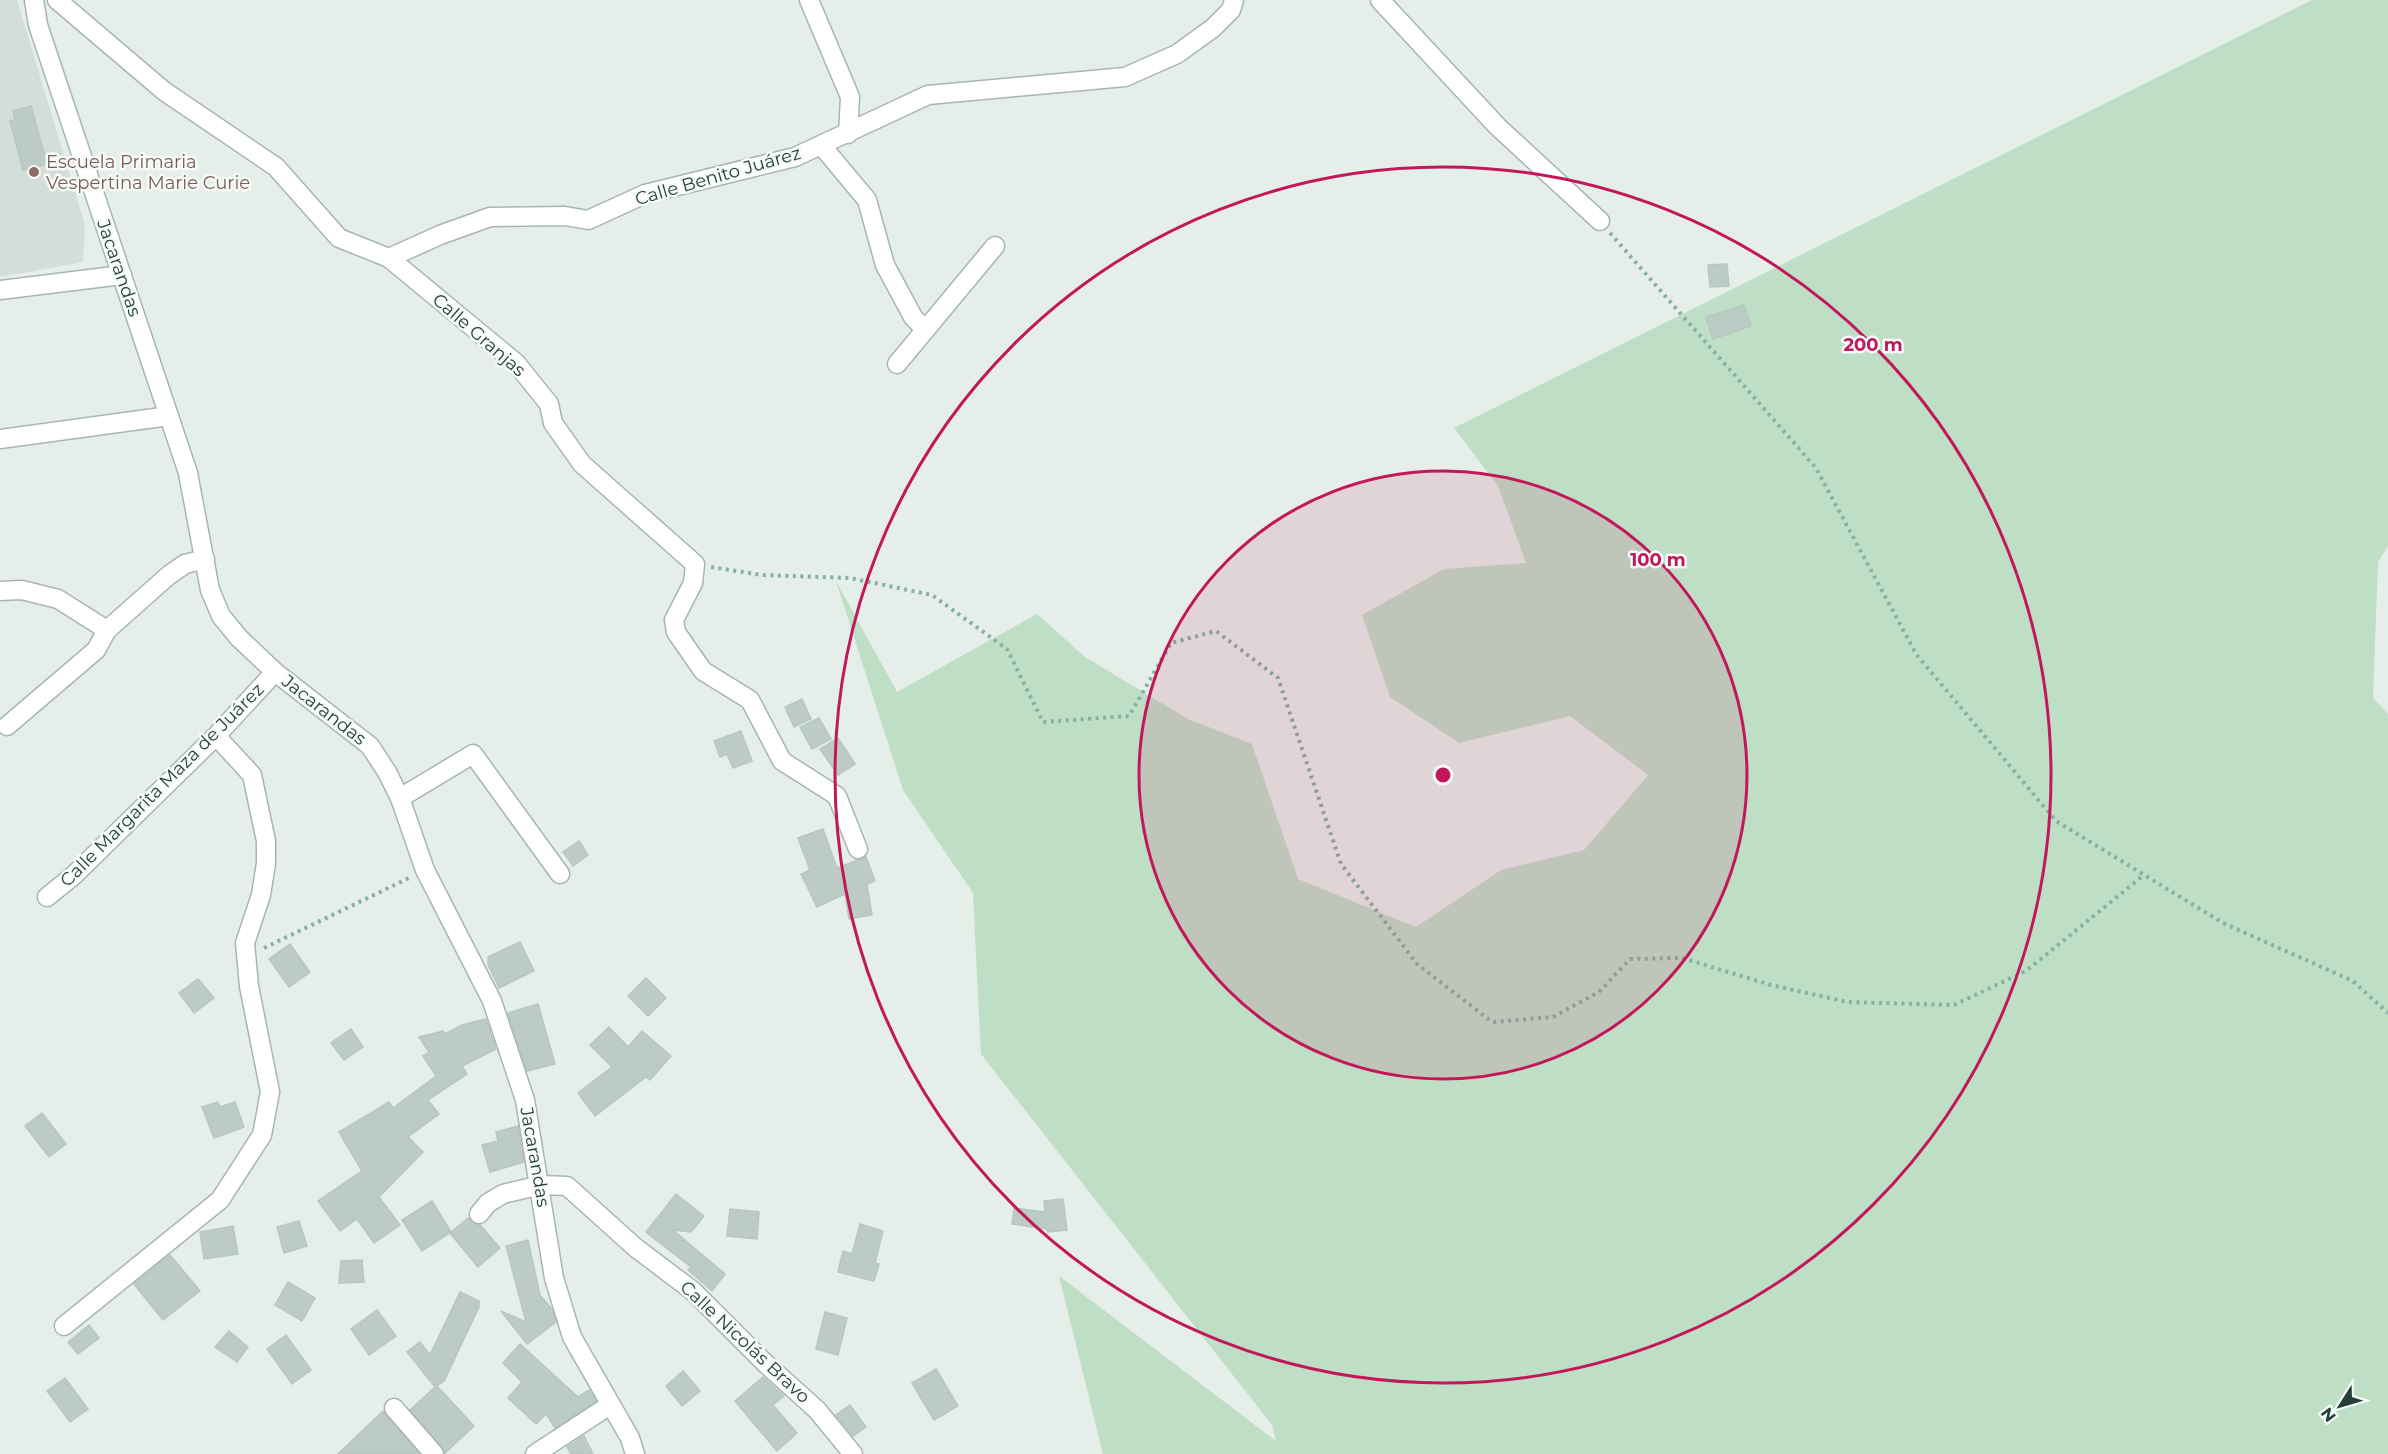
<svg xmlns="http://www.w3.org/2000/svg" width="2388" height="1454" font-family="Montserrat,sans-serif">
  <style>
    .built { fill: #d3ded8 }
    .green { fill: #bfdec6 }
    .building { fill: #bdcbc5; stroke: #b7c7c0; stroke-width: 1.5 }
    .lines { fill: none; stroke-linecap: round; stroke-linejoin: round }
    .minor-casing { stroke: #a7b6b0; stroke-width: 21 }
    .path { stroke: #86b0a2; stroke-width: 4; stroke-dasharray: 3 4.5; stroke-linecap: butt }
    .minor { stroke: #fff; stroke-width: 18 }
    .ring { fill: none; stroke: #c2185b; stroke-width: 3 }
    .education-dot { fill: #8d6e63; stroke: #f6faf8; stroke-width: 2 }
    .labels { text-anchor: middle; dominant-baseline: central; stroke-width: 5; stroke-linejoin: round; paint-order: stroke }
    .education-label { font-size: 18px; fill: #785e54; stroke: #f6faf8; text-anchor: start }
    .street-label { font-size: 18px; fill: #243f37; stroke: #f6faf8 }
    .centre { fill: #c2185b; stroke: #f6faf8; stroke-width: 3 }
    .ring-label { font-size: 18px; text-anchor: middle; font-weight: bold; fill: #c2185b; stroke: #f6faf8; stroke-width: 5; stroke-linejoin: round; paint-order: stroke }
  </style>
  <rect width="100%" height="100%" fill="#e5eee9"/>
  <path class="built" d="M0,0H17L85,225L83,262L0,277Z"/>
  <path class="green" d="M2312,0H2388V546L2378,562L2373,698L2388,714V1454H1103L1059,1276L1276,1441L1272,1425L981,1054L973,893L903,790L836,581L897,692L1037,614L1085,657L1188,719L1252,744L1298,879L1416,927L1501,870L1584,850L1648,775L1570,716L1459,743L1390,697L1362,615L1444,569L1526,563L1498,486L1454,428Z"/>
  <g class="building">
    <path d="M31,106L47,164L23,170L10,121L15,120L13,111Z"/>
    <path d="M1727,264L1729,286L1710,287L1708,265Z"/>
    <path d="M1744,305L1751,326L1713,339L1706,317Z"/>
    <path d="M802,699L811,719L794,727L785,707Z"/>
    <path d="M819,718L831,739L812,749L800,727Z"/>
    <path d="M741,731L752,761L733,768L727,754L720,757L714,741Z"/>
    <path d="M838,738L855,764L838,775L820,749Z"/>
    <path d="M823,829L837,868L866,857L875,881L867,884L872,915L849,919L845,894L817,907L801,874L810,870L798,838Z"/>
    <path d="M579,841L588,855L573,866L563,852Z"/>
    <path d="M520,942L534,971L499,988L488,964V957Z"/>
    <path d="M290,944L310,972L289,987L269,959Z"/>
    <path d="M646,978L666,998L648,1016L628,996Z"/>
    <path d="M198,979L214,998L194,1013L179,993Z"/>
    <path d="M538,1004L555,1064L527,1071L508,1013Z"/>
    <path d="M486,1019L496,1049L462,1066L467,1074L428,1100L439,1114L408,1137L423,1152L379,1197L400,1225L374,1243L357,1219L340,1231L318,1201L362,1171L339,1132L389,1102L393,1108L436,1076L423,1056L429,1052L419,1037L443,1031L445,1034L462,1025Z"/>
    <path d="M609,1027L628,1047L642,1031L671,1056L650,1080L646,1077L595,1116L578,1093L612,1067L590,1045Z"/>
    <path d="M351,1029L363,1047L344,1060L331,1043Z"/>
    <path d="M218,1102L220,1107L235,1102L244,1127L214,1138L202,1107Z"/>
    <path d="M42,1113L66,1144L49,1157L25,1126Z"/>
    <path d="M518,1126L524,1162L490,1172L482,1145L498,1141L496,1132Z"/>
    <path d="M676,1194L704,1216L691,1232L673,1230L725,1274L712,1291L688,1270L691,1267L646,1232Z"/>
    <path d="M1063,1199L1067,1230L1048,1232L1047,1229L1012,1224L1014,1208L1045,1212L1044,1201Z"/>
    <path d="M432,1201L451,1232L422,1251L402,1220Z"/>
    <path d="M730,1209L759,1212L757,1239L727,1236Z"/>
    <path d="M468,1218L472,1223L480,1225L500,1248L478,1267L450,1233Z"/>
    <path d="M299,1221L307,1246L284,1253L277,1227Z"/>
    <path d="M860,1224L883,1231L875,1263L879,1264L874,1281L838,1272L843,1251L852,1254Z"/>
    <path d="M233,1226L238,1254L204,1259L200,1232Z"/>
    <path d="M528,1240L540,1295L552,1309L556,1322L527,1344L501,1311L526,1322L506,1246Z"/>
    <path d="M170,1255L200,1291L163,1320L134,1284Z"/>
    <path d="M362,1260L364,1282L339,1283L341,1261Z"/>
    <path d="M288,1282L315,1298L302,1321L275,1305Z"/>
    <path d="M460,1292L479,1301V1307L444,1381L437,1386L474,1426L445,1453L410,1410L435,1387L407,1352L420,1342L430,1355Z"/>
    <path d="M377,1310L396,1336L369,1355L351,1329Z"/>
    <path d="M825,1312L847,1318L838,1355L816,1349Z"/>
    <path d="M89,1325L99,1338L78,1354L68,1342Z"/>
    <path d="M229,1331L248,1347L237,1362L215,1347Z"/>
    <path d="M286,1335L311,1370L292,1384L267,1349Z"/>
    <path d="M520,1344L578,1397L589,1390L596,1401L555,1428L546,1414L536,1424L508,1398L522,1382L503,1363Z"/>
    <path d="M936,1369L958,1406L934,1420L912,1383Z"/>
    <path d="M683,1371L700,1391L682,1406L666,1386Z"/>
    <path d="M763,1377L784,1396L773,1405L797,1433L777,1451L735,1401Z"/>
    <path d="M65,1378L88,1409L70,1422L47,1391Z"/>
    <path d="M850,1405L866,1427L853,1436L836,1415Z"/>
    <path d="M383,1411L419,1454H338Z"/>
    <path d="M584,1436L593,1454H571L567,1447Z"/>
  </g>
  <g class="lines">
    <g class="minor-casing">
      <g id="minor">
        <path d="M34,0L38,25L188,473L210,590L221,616L239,638L275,672L370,746L387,772L400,798L425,870L492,1001L525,1100L554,1278L572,1337L630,1438L635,1454"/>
        <path d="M57,0L164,91L276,167L339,238L389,258L516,363L549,404L553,423L582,464L695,564L693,583L674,620L676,632L703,671L750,700L782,761L837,796L858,849"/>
        <path d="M809,0L850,97L848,134"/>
        <path d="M1380,0L1498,127L1600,221"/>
        <path d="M822,146L867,200L885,265L913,317L925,330"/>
        <path d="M389,258L440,235L490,217L565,216L588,220L645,194L795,157L928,95L1125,77L1177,54L1213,28L1231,10L1234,0"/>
        <path d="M0,290L122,275"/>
        <path d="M897,364L995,246"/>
        <path d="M0,439L169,416"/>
        <path d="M0,591L22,590L58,599L107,630"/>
        <path d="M7,726L96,650L107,630L169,575L185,564L205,559"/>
        <path d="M400,798L473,754L560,874"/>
        <path d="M47,897L73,876L216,736L275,672"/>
        <path d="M479,1214L488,1203L503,1194L541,1185L567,1186L636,1248L693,1291L766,1364L817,1410L853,1454"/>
        <path d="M64,1326L220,1200L262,1135L270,1092L249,986L245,943L261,895L266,863V841L252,775L216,736"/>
        <path d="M394,1408L434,1454"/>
        <path d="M535,1454L610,1405"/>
      </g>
    </g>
    <g class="path">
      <path d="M1610,233L1816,468L1916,654L2056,821L2223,923L2353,981L2388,1013"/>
      <path d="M711,567L762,575L850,578L932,595L1007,649L1043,722L1129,716L1171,643L1216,631L1278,678L1341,864L1417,964L1492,1022L1553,1017L1599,992L1630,959L1682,958L1771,985L1847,1002L1954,1005L2026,971L2144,875"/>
      <path d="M264,948L409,878"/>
    </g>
    <use href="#minor" class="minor"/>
  </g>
  <circle cx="1443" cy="775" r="304" fill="#c2185b" fill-opacity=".12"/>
  <g class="ring">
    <circle cx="1443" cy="775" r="304"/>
    <circle cx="1443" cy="775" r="608"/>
  </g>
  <circle class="education-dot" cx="34" cy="172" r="6"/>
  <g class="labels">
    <g class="education-label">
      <text x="46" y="162">Escuela Primaria<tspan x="46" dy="21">Vespertina Marie Curie</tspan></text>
    </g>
    <g class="street-label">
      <text transform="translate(718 176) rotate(-16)">Calle Benito Juárez</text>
      <text transform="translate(119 268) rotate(71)">Jacarandas</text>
      <text transform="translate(479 335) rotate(41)">Calle Granjas</text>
      <text transform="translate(324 710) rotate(38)">Jacarandas</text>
      <text transform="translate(162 785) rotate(-45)">Calle Margarita Maza de Juárez</text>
      <text transform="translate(535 1157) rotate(80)">Jacarandas</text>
      <text transform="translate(745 1342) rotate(43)">Calle Nicolás Bravo</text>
    </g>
  </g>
  <circle cx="1443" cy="775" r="9" class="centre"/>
  <g class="ring-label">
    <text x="1873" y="351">200 m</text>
    <text x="1658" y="566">100 m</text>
  </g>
  <g transform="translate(2340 1406) rotate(233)" stroke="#f6faf8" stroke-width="4.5" paint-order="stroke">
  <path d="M0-4.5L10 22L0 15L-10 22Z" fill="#243f37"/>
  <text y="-9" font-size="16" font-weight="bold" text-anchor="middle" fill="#243f37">N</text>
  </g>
</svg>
